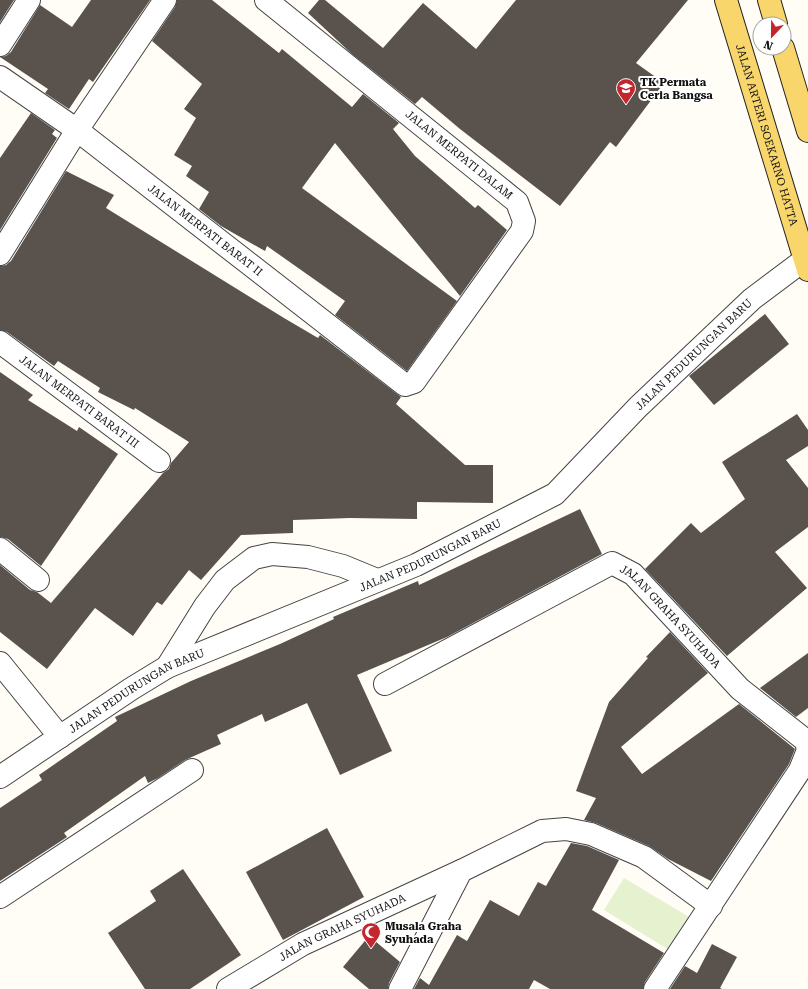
<svg xmlns="http://www.w3.org/2000/svg" width="808" height="989" font-family="'Roboto Serif',serif">
  <style>
    .pitch { fill: #e6f2cf }
    .building { fill: #5a524d }
    .lines { fill: none; stroke-linecap: round; stroke-linejoin: round }
    .minor-casing { stroke: #444; stroke-width: 24 }
    .major-casing { stroke: #222; stroke-width: 24 }
    .minor { stroke: #fff; stroke-width: 22 }
    .major { stroke: #f9d66b; stroke-width: 22 }
    .labels { text-anchor: middle; dominant-baseline: central; stroke-width: 4; stroke-linejoin: round; paint-order: stroke }
    .poi-label { font-size: 11px; font-weight: bold; fill: #111; stroke: #fff; text-anchor: start }
    .street-label { font-size: 11px; fill: #111; stroke: #fff }
  </style>
  <rect width="100%" height="100%" fill="#fffdf5"/>
  <path class="pitch" d="M624,878L689,917L669,950L604,910Z"/>
  <g class="building">
    <path d="M0,0H14L0,22Z"/>
    <path d="M91,0H150L93,82L89,79L69,109L45,93L48,89L0,57L6,56L11,52L40,5L72,27Z"/>
    <path d="M177,0H212L279,53L282,49L352,107L363,94L399,123L393,129L415,156L475,208L478,205L507,230L460,296L335,143L302,188L457,301L407,371L335,315L345,301L267,246L265,251L221,226L199,209L209,192L186,176L192,166L174,155L196,118L184,109L202,84L152,41L175,7Z"/>
    <path d="M319,0H325L383,48L423,3L476,49L516,0H688L636,63L664,83L616,147L610,142L560,206L460,129L422,97L415,104L352,54L308,13Z"/>
    <path d="M31,113L55,130L52,134L57,138L0,230V158Z"/>
    <path d="M66,171L114,195L106,208L284,318L318,338L320,335L401,397L396,404L465,465H493V503L417,502V519L350,518L293,520V533L241,535L201,580L189,570L162,605L157,602L133,636L95,608L47,669L0,632V565L30,590L37,592L51,603L163,473L169,469L171,463L189,442L135,408L134,410L98,392L100,388L58,361L54,366L7,332L0,330V266L6,265L11,261Z"/>
    <path d="M765,314L789,344L714,405L689,376Z"/>
    <path d="M0,372L33,395L28,400L77,431L79,427L118,454L41,566L8,539L0,537Z"/>
    <path d="M797,414L808,430V446L786,460L808,488V527L775,552L807,588L727,656L645,569L691,523L701,533L745,499L722,462Z"/>
    <path d="M580,509L602,554L447,637L357,675L392,751L340,775L307,703L265,722L262,714L217,735L221,744L185,760L158,778L148,783L145,776L64,833L67,837L0,881V808L42,780L39,775L117,721L115,717L191,681L280,644L334,619L333,617L418,581L419,585Z"/>
    <path d="M670,632L708,673L621,747L642,774L739,704L795,749L789,764L711,881L668,859L649,846L596,823L584,820L596,798L576,791L609,702L648,658L646,657Z"/>
    <path d="M808,653V708L796,717L760,688Z"/>
    <path d="M327,828L364,897L283,940L246,872Z"/>
    <path d="M571,843L587,846L619,860L592,910L664,953L645,982L643,989H550L534,980L529,989H414L420,978L429,985L457,935L467,941L490,900L519,916L538,882L546,886Z"/>
    <path d="M183,869L241,955L190,989H145L108,933L156,901L150,891Z"/>
    <path d="M369,936L400,962L389,983L388,989H369L343,967Z"/>
    <path d="M712,944L737,957L720,988L722,989H670L685,966L697,973Z"/>
  </g>
  <g class="lines">
    <g class="minor-casing">
      <g id="minor">
        <path d="M0,45L29,0"/>
        <path id="s1" d="M0,77L77,130L405,385L414,382L522,231L524,221L517,202L266,0"/>
        <path d="M0,254L77,130L165,0"/>
        <path id="s2" d="M0,342L159,461"/>
        <path d="M0,549L38,580"/>
        <path d="M0,663L60,737"/>
        <path d="M167,667L205,606L225,580L254,558L272,554L308,557L343,566L377,580"/>
        <path id="s3" d="M385,684L612,563L633,574L740,689L805,740L808,748"/>
        <path id="s4" d="M0,777L131,689L167,667L416,565L555,494L638,407L752,299L808,257"/>
        <path d="M0,897L192,770"/>
        <path id="s5" d="M228,989L303,944L461,871"/>
        <path d="M400,989L461,871L542,831L566,829L591,834L644,857L711,906"/>
        <path d="M655,989L800,770L808,750"/>
      </g>
    </g>
    <g class="major-casing">
      <g id="major">
        <path id="s6" d="M726,0L808,270"/>
        <path d="M769,0L776,24"/>
        <path d="M783,48L808,131"/>
      </g>
    </g>
    <use href="#minor" class="minor"/>
    <use href="#major" class="major"/>
  </g>
  <defs>
    <g id="school-pin" transform="scale(1)"><path d="M0 17L-7.5 6A9.5 9.5 0 1 1 7.5 6Z" fill="#c4262e" stroke="#fff"/><path d="M0-5L7-2L0 1L-7-2ZM-4 1L0 2.5L4 1V4Q0 6-4 4Z" fill="#fff"/></g>
    <g id="mosque-pin" transform="scale(1)"><path d="M0 17L-7.5 6A9.5 9.5 0 1 1 7.5 6Z" fill="#c4262e" stroke="#fff"/><path d="M3.5-4.9A6 6 0 1 0 3.5 4.9A5 5 0 1 1 3.5-4.9Z" fill="#fff"/></g>
  </defs>
  <g fill-rule="evenodd">
    <use href="#school-pin" x="626" y="88"/>
    <use href="#mosque-pin" x="371" y="932"/>
  </g>
  <g class="labels">
    <g class="poi-label">
      <text x="640" y="82">TK Permata<tspan x="640" dy="13">Ceria Bangsa</tspan></text>
      <text x="385" y="926">Musala Graha<tspan x="385" dy="13">Syuhada</tspan></text>
    </g>
    <g class="street-label">
      <text stroke="none"><textPath href="#s6" startOffset="141">JALAN ARTERI SOEKARNO HATTA</textPath></text>
      <text transform="translate(459 155) rotate(39)">JALAN MERPATI DALAM</text>
      <text stroke="none"><textPath href="#s1" startOffset="256">JALAN MERPATI BARAT II</textPath></text>
      <text stroke="none"><textPath href="#s4" startOffset="822">JALAN PEDURUNGAN BARU</textPath></text>
      <text stroke="none"><textPath href="#s2" startOffset="99">JALAN MERPATI BARAT III</textPath></text>
      <text stroke="none"><textPath href="#s4" startOffset="486">JALAN PEDURUNGAN BARU</textPath></text>
      <text stroke="none"><textPath href="#s3" startOffset="337">JALAN GRAHA SYUHADA</textPath></text>
      <text stroke="none"><textPath href="#s4" startOffset="162">JALAN PEDURUNGAN BARU</textPath></text>
      <text stroke="none"><textPath href="#s5" startOffset="130">JALAN GRAHA SYUHADA</textPath></text>
    </g>
  </g>
  <g transform="translate(772 36) rotate(202)"><circle r="19" fill="#ffffff" stroke="#a0a0a0"/>
  <path d="M0-3L7 15L0 10L-7 15Z" fill="#c4262e"/>
  <text y="-6" font-size="11" font-weight="bold" text-anchor="middle" fill="#111111">N</text>
  </g>
</svg>
